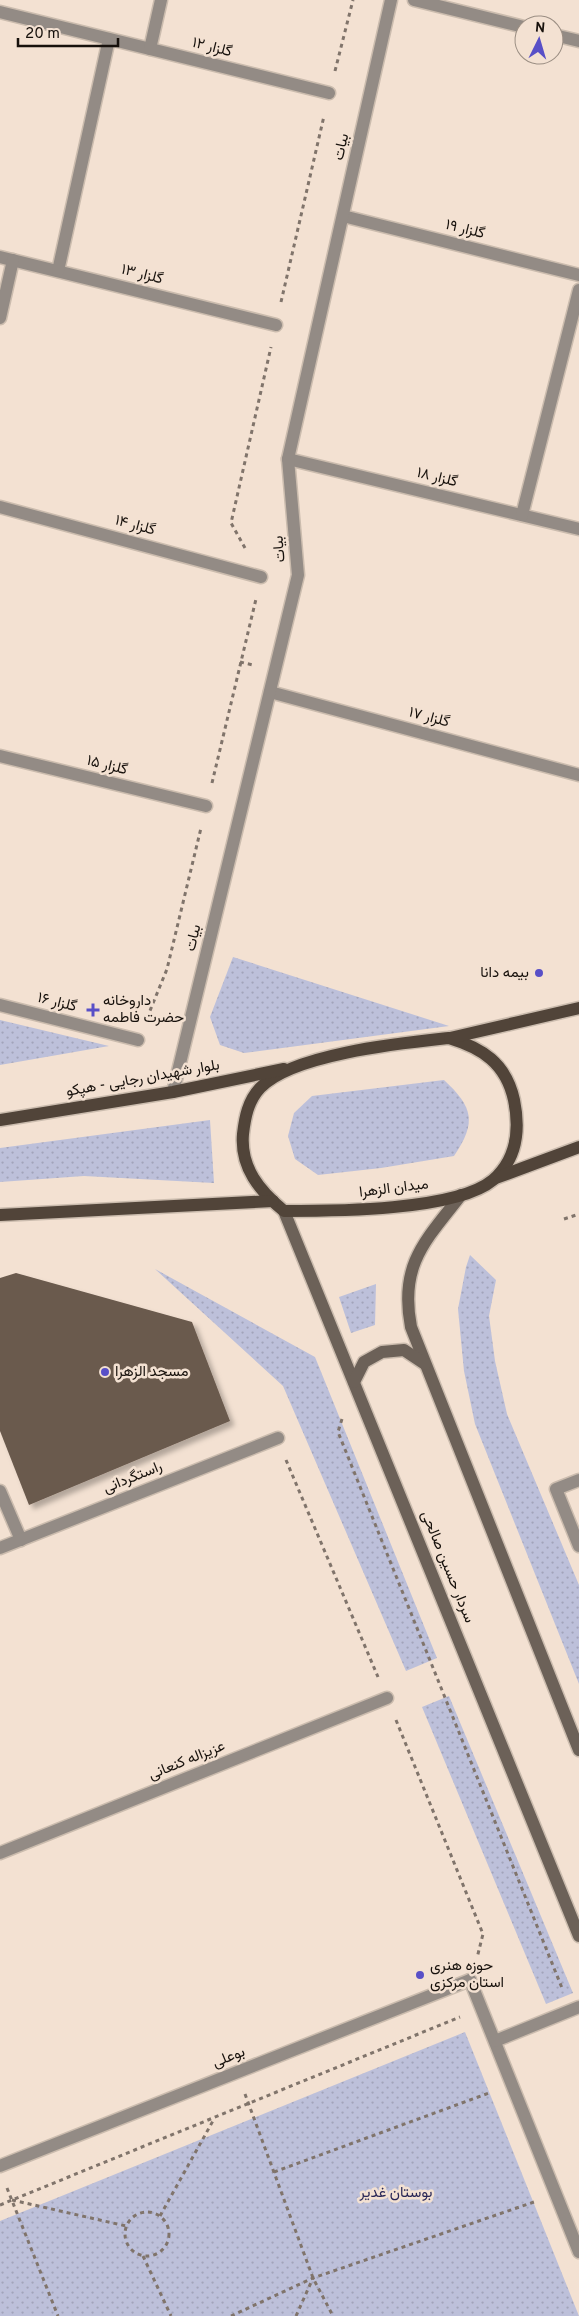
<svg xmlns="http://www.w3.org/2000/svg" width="579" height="2316" font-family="Overpass,Vazirmatn,sans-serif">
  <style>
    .grass { fill: url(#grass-dots) }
    .building { fill: #6a5a4d; filter: url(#shadow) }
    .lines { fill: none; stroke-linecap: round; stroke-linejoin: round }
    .lane-casing { stroke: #cbbcae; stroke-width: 15 }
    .street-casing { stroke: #cbbcae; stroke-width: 15 }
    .secondary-casing { stroke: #cbbcae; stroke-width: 15 }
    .primary-casing { stroke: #cbbcae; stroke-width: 15 }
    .path { stroke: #80746b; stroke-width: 3; stroke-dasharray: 4 4; stroke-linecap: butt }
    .lane { stroke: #938b85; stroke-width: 12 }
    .street { stroke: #938b85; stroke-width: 12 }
    .secondary { stroke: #6c6158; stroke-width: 12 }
    .primary { stroke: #514439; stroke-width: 12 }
    .poi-dot { fill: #584fc7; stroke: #f3e1d2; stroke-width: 2 }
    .labels { text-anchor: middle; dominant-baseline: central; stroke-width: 5; stroke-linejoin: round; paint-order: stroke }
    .street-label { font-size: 15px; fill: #17110c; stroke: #f3e1d2 }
    .poi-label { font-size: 15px; fill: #17110c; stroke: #f3e1d2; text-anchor: start }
    .park-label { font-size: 15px; fill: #282656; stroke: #f3e1d2 }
  </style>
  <defs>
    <pattern id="grass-dots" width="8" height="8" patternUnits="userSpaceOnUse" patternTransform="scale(1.25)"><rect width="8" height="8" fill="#bdc0da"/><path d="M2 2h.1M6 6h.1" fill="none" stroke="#a2a4ba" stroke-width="1.8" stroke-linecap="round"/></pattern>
    <filter id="shadow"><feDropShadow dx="4.5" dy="4.5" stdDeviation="2.5" flood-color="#0004"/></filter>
  </defs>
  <rect width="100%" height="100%" fill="#f3e1d2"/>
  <g class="grass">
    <path d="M233,957L449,1026L244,1053L220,1045L210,1017Z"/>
    <path d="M0,1020L109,1046L0,1065Z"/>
    <path d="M444,1080C473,1107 477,1122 454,1156L381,1168L318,1175L295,1159L288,1136L294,1113L312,1096Z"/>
    <path d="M210,1120L214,1183L84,1176L0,1182V1148Z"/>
    <path d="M470,1255L496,1280L489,1316L495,1361L507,1414L579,1585V1684L475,1424L464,1371L458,1309L466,1267Z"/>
    <path d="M155,1269L315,1357L437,1658L406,1671L283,1386Z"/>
    <path d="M376,1284L375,1325L351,1333L339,1297Z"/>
    <path d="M449,1696L573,1993L546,2004L422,1707Z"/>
    <path d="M465,2032L579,2316H0V2221Z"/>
  </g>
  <path class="building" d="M16,1273L192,1322L230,1421L29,1505L0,1431V1278Z"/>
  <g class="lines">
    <g class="lane-casing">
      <g id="lane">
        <path d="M470,1980L579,2252"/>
        <path d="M495,2041L579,2007"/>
      </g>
    </g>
    <g class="street-casing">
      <g id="street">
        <path d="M414,0L524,27"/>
        <path d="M0,12L329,93"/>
        <path d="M554,35L579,41"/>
        <path d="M150,49L161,0"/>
        <path d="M343,216L579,275"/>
        <path d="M0,257L276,325"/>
        <path d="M58,271L109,39"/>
        <path d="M0,318L13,260"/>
        <path d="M288,459L579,529"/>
        <path d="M0,507L261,577"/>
        <path d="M522,515L579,290"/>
        <path d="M270,692L579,775"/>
        <path d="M0,756L206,806"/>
        <path d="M0,1005L138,1040"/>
        <path d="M173,1092L298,575L288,459L391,0"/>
        <path d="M579,1480L556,1489L579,1546"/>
        <path d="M0,1491L21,1540"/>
        <path d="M0,1548L278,1438"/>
        <path d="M0,1853L387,1698"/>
        <path d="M0,2166L470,1980"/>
      </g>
    </g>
    <g class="secondary-casing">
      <g id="secondary">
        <path d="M461,1195C425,1241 399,1265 411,1327L579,1750"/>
        <path d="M284,1211L579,1936"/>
        <path d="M354,1382L364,1362L382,1352L404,1350L425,1364"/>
      </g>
    </g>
    <g class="primary-casing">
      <g id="primary">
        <path d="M449,1038C482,1048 506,1063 514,1100C520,1129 517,1159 493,1180C456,1211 333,1211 284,1211C260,1191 240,1168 243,1134C245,1117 248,1101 260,1088C292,1054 402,1043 449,1038Z"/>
        <path d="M450,1038L579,1008"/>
        <path d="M0,1120L173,1092L284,1069"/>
        <path d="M496,1178L579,1147"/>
        <path d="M0,1215L273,1201"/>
      </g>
    </g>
    <g class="path">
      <path d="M335,71L353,0"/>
      <path d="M281,302L324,116"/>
      <path d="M245,548L231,523L271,347"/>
      <path d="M240,662L253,665"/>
      <path d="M212,783L256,599"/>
      <path d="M147,1018L167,969L201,828"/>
      <path d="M564,1219L579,1214"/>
      <path d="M342,1419L338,1432L562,1988"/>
      <path d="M286,1460L378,1677"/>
      <path d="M396,1720L483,1934L477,1958"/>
      <path d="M245,2094L313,2278L333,2316"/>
      <path d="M274,2172L489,2093"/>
      <path d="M7,2188L58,2316"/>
      <path d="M12,2200L126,2226"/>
      <path d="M0,2205L460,2017"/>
      <circle cx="147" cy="2234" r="22"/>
      <path d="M160,2216L214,2119"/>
      <path d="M143,2256L171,2316"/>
      <path d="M231,2316L313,2278L534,2202"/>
      <path d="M296,2316L313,2278"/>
    </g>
    <use href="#lane" class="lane"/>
    <use href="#street" class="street"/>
    <use href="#secondary" class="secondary"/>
    <use href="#primary" class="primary"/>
  </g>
  <g class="poi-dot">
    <circle cx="539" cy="973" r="5"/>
    <path d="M90.5 1002.5h5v5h5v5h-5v5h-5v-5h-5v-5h5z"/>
    <circle cx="105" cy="1372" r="5"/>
    <circle cx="420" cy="1975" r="5"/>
  </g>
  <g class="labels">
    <g class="street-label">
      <text transform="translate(212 48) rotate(14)">گلزار ۱۲</text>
      <text transform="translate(342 147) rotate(-77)">بیات</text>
      <text transform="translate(465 230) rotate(14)">گلزار ۱۹</text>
      <text transform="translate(142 275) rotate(14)">گلزار ۱۳</text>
      <text transform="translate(437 478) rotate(14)">گلزار ۱۸</text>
      <text transform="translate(135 526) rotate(15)">گلزار ۱۴</text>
      <text transform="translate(280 549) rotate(-95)">بیات</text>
      <text transform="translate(429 718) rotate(15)">گلزار ۱۷</text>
      <text transform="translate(107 766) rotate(14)">گلزار ۱۵</text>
      <text transform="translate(194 938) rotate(-76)">بیات</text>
      <text transform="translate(57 1003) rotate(14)">گلزار ۱۶</text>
      <text transform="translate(143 1079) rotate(-10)">بلوار شهیدان رجایی - هپکو</text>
      <text transform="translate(394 1189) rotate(-7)">میدان الزهرا</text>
      <text transform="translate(133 1478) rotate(-22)">راستگردانی</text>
      <text transform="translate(447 1567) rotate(68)">سردار حسین صالحی</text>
      <text transform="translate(187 1761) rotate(-22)">عزیزاله کنعانی</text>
      <text transform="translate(229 2058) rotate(-22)">بوعلی</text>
    </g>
    <g class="poi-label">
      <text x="529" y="973" text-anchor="end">بیمه دانا</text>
      <text x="103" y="1001">داروخانه<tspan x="103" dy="17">حضرت فاطمه</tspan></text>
      <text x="115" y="1372">مسجد الزهرا</text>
      <text x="430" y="1966">حوزه هنری<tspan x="430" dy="17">استان مرکزی</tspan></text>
    </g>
    <g class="park-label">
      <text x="396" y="2193">بوستان غدیر</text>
    </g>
  </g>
  <g transform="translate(539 40) rotate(5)"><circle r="24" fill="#f3e1d2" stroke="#9b8e83"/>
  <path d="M0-4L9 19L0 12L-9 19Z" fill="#584fc7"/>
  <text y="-8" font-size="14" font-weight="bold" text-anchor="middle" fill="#17110c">N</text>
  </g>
  <path d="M18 38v8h100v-8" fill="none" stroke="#17110c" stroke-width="2.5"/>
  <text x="25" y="38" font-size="15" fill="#17110c" stroke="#f3e1d2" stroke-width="4" paint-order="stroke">20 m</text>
</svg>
